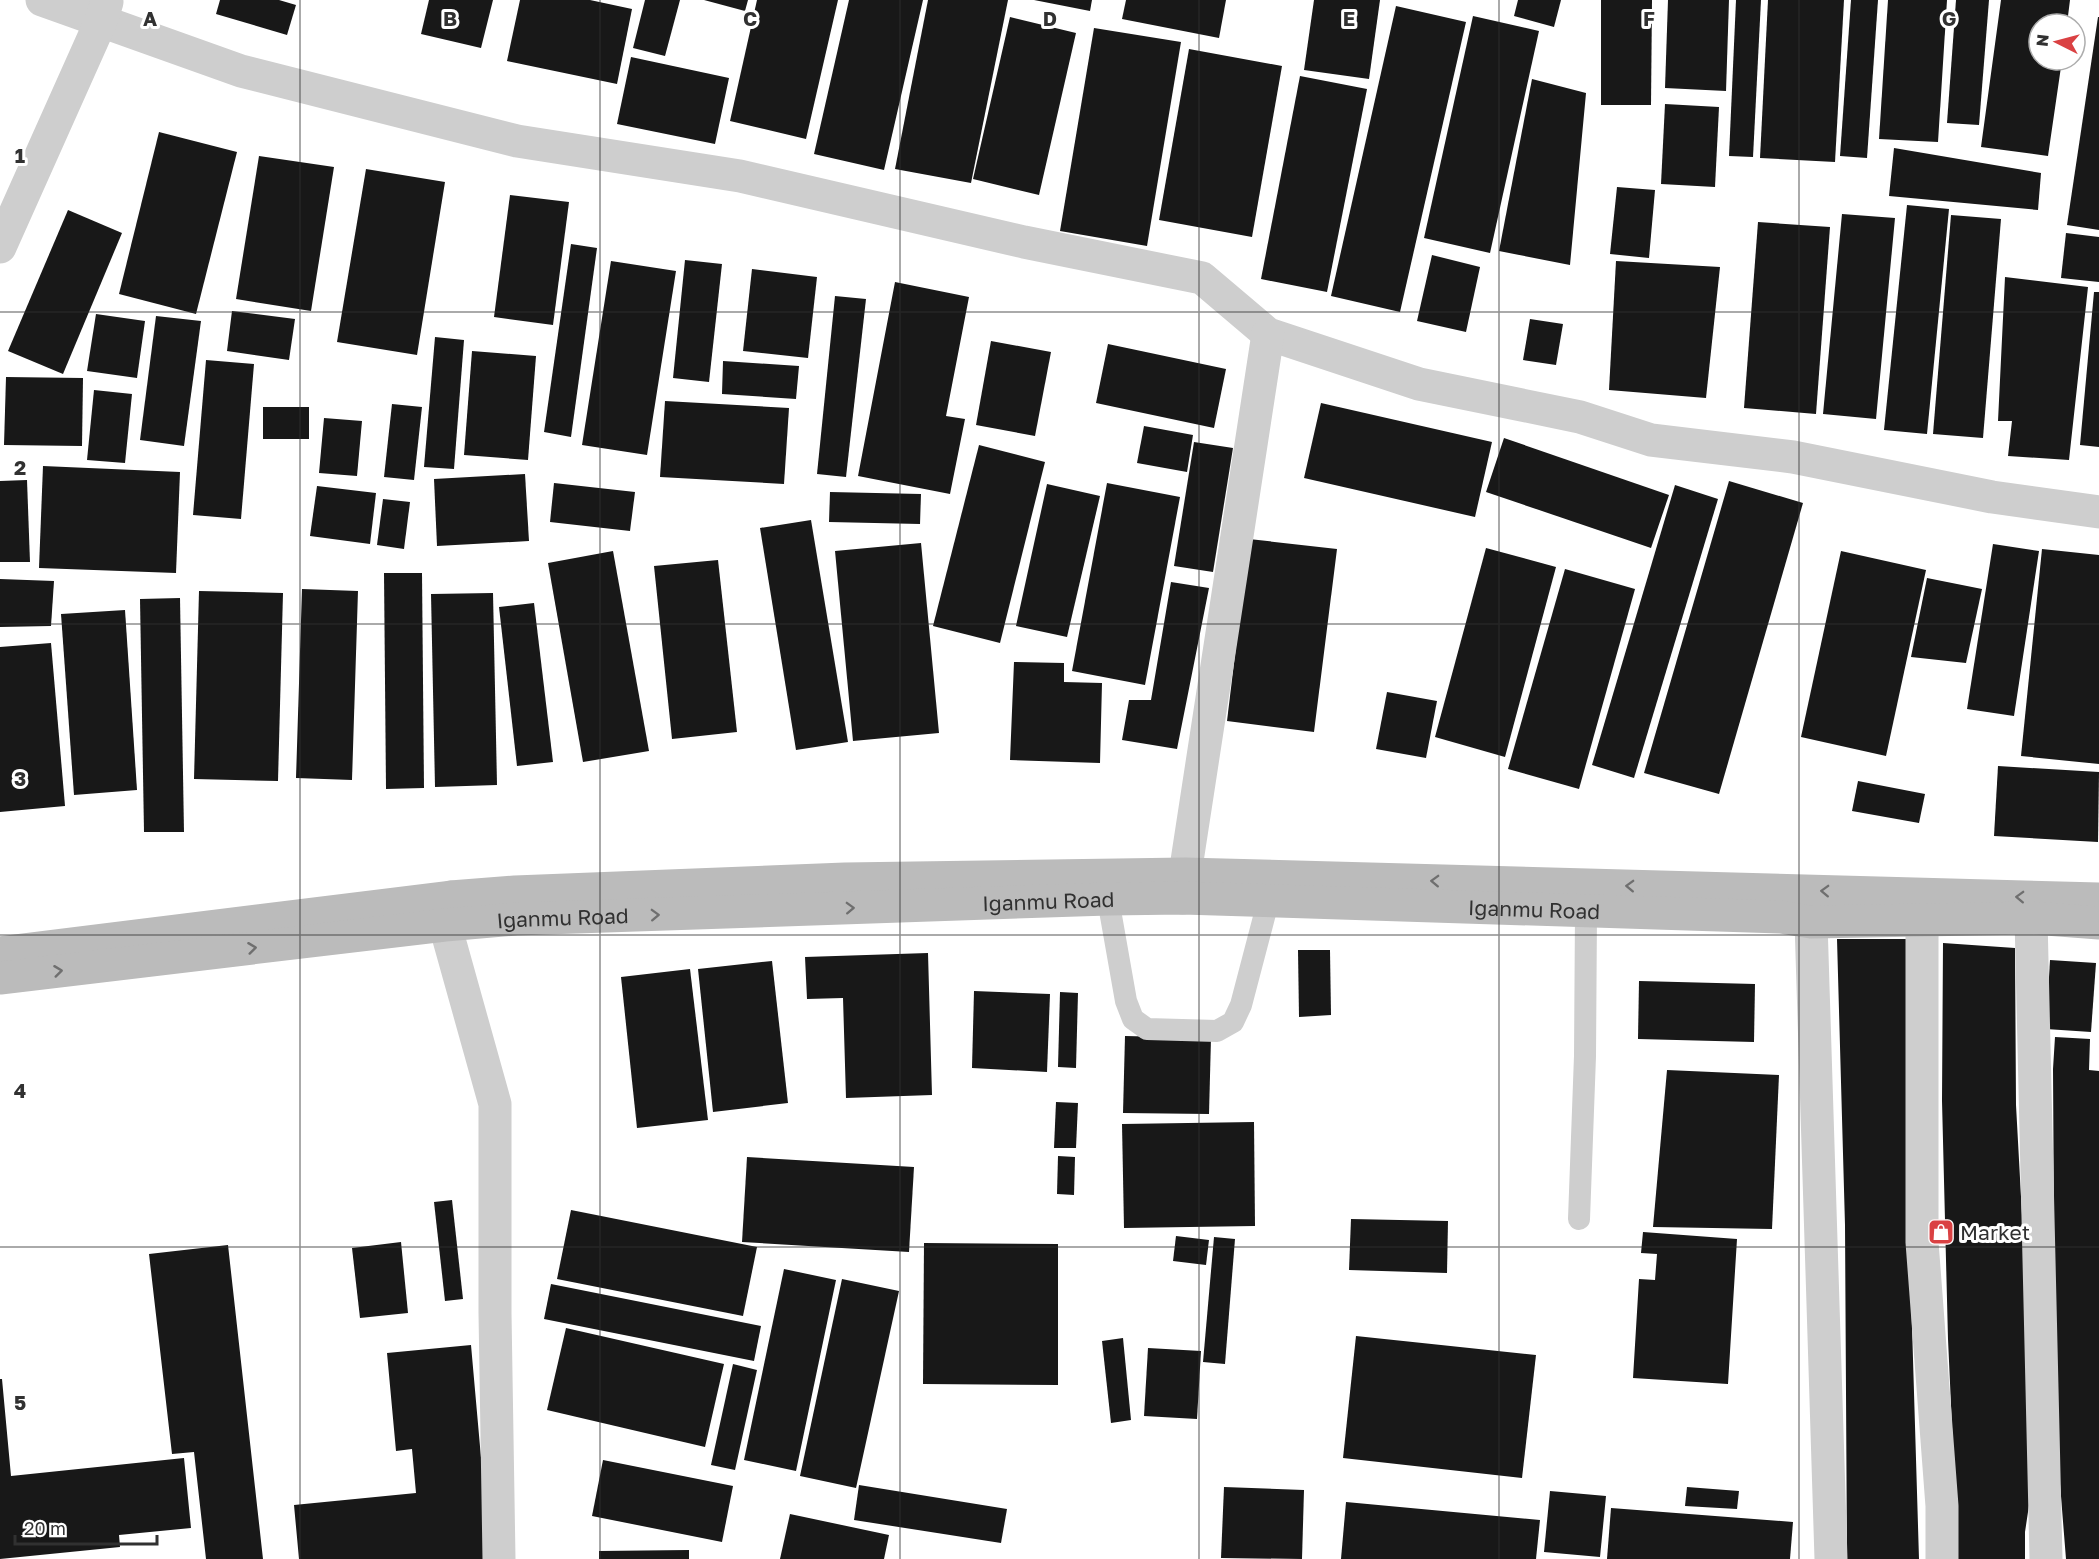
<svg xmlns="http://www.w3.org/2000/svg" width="2099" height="1559" font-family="'Golos Text',sans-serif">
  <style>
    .building { fill: #181818 }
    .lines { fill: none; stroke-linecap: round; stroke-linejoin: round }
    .service { stroke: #cecece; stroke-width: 22 }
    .minor { stroke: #cecece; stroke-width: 33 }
    .secondary { stroke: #bbb; stroke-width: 33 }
    .oneway { stroke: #6f6f6f }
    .grid { fill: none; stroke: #313131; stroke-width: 1.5; stroke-opacity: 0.55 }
    .labels { text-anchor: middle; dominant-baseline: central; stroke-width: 6; stroke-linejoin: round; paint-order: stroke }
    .street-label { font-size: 21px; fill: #313131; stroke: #fff }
    .poi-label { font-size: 21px; fill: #313131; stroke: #fff; text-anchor: start }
    .grid-label { font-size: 20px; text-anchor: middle; font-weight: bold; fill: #313131; stroke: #fff; stroke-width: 6; stroke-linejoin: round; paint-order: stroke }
  </style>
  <rect width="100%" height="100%" fill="#fff"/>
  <g class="building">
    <path d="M220,0H279L296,5L287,35L216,14Z"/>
    <path d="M429,0H493L481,48L421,34Z"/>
    <path d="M520,0H590L632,9L617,84L507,61Z"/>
    <path d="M645,0H680L665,56L633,48Z"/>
    <path d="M704,0H748L745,11Z"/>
    <path d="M757,0H838L806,139L730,121Z"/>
    <path d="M849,0H923L884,170L814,154Z"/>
    <path d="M928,0H1008L971,183L895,169Z"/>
    <path d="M1034,0H1092L1090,11Z"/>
    <path d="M1126,0H1226L1219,38L1122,19Z"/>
    <path d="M1314,0H1380L1369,79L1304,70Z"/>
    <path d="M1518,0H1561L1554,27L1514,16Z"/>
    <path d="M1601,0H1652L1651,105H1601Z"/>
    <path d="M1668,0H1729L1726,91L1665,88Z"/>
    <path d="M1736,0H1761L1753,157L1729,156Z"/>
    <path d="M1768,0H1844L1835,162L1760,158Z"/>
    <path d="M1851,0H1878L1867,158L1840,156Z"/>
    <path d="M1888,0H1947L1938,142L1879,139Z"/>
    <path d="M1956,0H1989L1979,125L1947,123Z"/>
    <path d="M2001,0H2070L2067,24H2039V60H2062L2048,156L1981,147Z"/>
    <path d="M1396,6L1466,22L1400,312L1331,296Z"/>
    <path d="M1473,16L1539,31L1490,253L1424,238Z"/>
    <path d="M1010,17L1076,33L1039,195L973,179Z"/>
    <path d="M2098,17H2099V230L2067,225Z"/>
    <path d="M1094,28L1181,42L1147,246L1060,231Z"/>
    <path d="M1189,49L1282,66L1252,237L1159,220Z"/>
    <path d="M631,57L729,78L715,144L617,124Z"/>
    <path d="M1300,76L1367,89L1327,292L1261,279Z"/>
    <path d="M1532,79L1586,93L1570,265L1499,251Z"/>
    <path d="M1665,104L1719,107L1715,187L1661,184Z"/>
    <path d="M159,132L237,152L196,314L119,294Z"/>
    <path d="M1894,148L2041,173L2038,210L1889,196Z"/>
    <path d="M259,156L334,167L311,311L236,299Z"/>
    <path d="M366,169L445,182L417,355L337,342Z"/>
    <path d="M1617,187L1655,190L1649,258L1610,254Z"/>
    <path d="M510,195L569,202L553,325L494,317Z"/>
    <path d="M1907,205L1949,209L1927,434L1884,430Z"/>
    <path d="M68,210L122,233L63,374L8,351Z"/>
    <path d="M1842,214L1895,218L1876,419L1823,414Z"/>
    <path d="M1951,215L2001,219L1983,438L1933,434Z"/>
    <path d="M1758,222L1830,227L1816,414L1744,408Z"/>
    <path d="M2066,233L2099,237V282L2061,278Z"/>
    <path d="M571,244L597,248L571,437L544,432Z"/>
    <path d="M1432,255L1480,267L1466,332L1417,321Z"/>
    <path d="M685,260L722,264L709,382L673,378Z"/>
    <path d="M611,261L676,271L647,455L582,445Z"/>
    <path d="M1616,261L1720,267L1706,398L1609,390Z"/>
    <path d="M752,269L817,277L808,358L743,351Z"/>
    <path d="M2005,277L2088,287L2069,460L2008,456L2012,421H1998Z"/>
    <path d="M895,282L969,297L946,416L965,419L950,494L858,476Z"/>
    <path d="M2094,292H2099V447L2080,445Z"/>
    <path d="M835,296L866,299L846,477L817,474Z"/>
    <path d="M232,311L295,319L289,360L227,351Z"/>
    <path d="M96,314L145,321L137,378L87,371Z"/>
    <path d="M156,316L201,321L184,446L140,440Z"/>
    <path d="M1530,319L1563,324L1556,365L1523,360Z"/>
    <path d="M435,337L464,340L454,469L424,467Z"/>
    <path d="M991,341L1051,352L1035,436L976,425Z"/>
    <path d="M1108,344L1226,369L1214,428L1096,403Z"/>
    <path d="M472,351L536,356L528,460L464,455Z"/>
    <path d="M206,360L254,364L241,519L193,515Z"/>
    <path d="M723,361L799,366L796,399L722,394Z"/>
    <path d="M6,377L83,378L82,446L4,445Z"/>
    <path d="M94,390L132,394L125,463L87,460Z"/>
    <path d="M665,401L789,408L784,484L660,477Z"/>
    <path d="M1321,403L1492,442L1475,517L1304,478Z"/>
    <path d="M392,404L422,407L414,480L384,477Z"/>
    <rect x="263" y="407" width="46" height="32"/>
    <path d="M324,418L362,421L357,476L319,473Z"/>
    <path d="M1144,426L1193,435L1187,472L1137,463Z"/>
    <path d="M1504,438L1669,495L1651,548L1486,492Z"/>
    <path d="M1194,442L1233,448L1213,572L1174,566Z"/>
    <path d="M979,445L1045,462L1000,643L933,626Z"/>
    <path d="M43,466L180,472L176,573L39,568Z"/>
    <path d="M525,474L529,541L437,546L434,479Z"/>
    <path d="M27,480L30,562H0V481Z"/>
    <path d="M1729,481L1803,503L1719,794L1644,773Z"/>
    <path d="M554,483L635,492L630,531L550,522Z"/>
    <path d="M1107,483L1180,497L1145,685L1072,671Z"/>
    <path d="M1047,484L1100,496L1067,637L1016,626Z"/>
    <path d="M1675,485L1718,499L1634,778L1592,765Z"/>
    <path d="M317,486L376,493L370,544L310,536Z"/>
    <path d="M830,492L921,494L920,524L829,522Z"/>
    <path d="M383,499L410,502L404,549L377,545Z"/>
    <path d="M811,520L848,742L796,750L760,528Z"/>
    <path d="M1249,539L1337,549L1314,732L1227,721Z"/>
    <path d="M921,543L939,733L853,741L835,551Z"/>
    <path d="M1993,544L2039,551L2014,716L1967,709Z"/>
    <path d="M1486,548L1556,567L1505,757L1435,737Z"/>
    <path d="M2042,549L2099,555V764L2021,756Z"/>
    <path d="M613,551L649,751L583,762L548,563Z"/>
    <path d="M1841,551L1926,570L1886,756L1801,737Z"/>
    <path d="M718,560L737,732L672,739L654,566Z"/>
    <path d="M1565,569L1635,589L1579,789L1508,769Z"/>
    <path d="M384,573H422L424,788L386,789Z"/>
    <path d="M1927,578L1982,589L1966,663L1911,657Z"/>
    <path d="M0,579L54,581L51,626L0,627Z"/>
    <path d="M1171,582L1209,588L1177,749L1122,740L1129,700H1151Z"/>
    <path d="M302,589L358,591L352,780L296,778Z"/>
    <path d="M199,591L283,593L278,781L194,779Z"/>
    <path d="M493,593L497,785L435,787L431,594Z"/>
    <path d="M180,598L184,832H144L140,599Z"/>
    <path d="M534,603L553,762L517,766L499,607Z"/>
    <path d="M125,610L137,790L74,795L61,614Z"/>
    <path d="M51,643L65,806L0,812V647Z"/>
    <path d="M1014,662L1064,663V682L1102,683L1100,763L1010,760Z"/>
    <path d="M1387,692L1437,701L1426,758L1376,749Z"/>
    <path d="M1998,766L2099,772L2098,842L1994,836Z"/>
    <path d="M1858,781L1925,794L1919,823L1852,811Z"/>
    <path d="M1837,939H1907L1909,1226L1919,1559H1847L1845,1225Z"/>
    <path d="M1943,943L2015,948L2016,1105L2029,1343L2034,1472L2025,1532V1559H1958L1948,1339L1942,1101Z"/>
    <path d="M1298,950H1330L1331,1015L1299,1017Z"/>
    <path d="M928,953L932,1095L846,1098L843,998L807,999L805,957Z"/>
    <path d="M2050,960L2096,963L2091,1032L2046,1029Z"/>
    <path d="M772,961L788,1103L713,1112L698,969Z"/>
    <path d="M690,969L708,1120L637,1128L621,977Z"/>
    <path d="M1639,981L1755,984L1754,1042L1638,1039Z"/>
    <path d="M974,991L1050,994L1047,1072L972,1068Z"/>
    <path d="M1060,992L1078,993L1076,1068L1058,1067Z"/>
    <path d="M1125,1036L1211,1038L1209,1114L1123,1113Z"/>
    <path d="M2055,1037L2090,1039L2089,1070L2099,1071V1559H2066L2058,1459L2055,1382L2053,1069Z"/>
    <path d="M1667,1070L1779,1075L1772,1229L1653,1227Z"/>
    <path d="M1056,1102L1078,1103L1076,1148H1054Z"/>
    <path d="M1254,1122L1255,1226L1124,1228L1122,1124Z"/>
    <path d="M1058,1156L1075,1157L1074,1195L1057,1194Z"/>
    <path d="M747,1157L914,1167L909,1252L742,1242Z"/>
    <path d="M452,1200L463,1299L445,1301L434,1202Z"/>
    <path d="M571,1210L757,1247L743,1316L557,1279Z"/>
    <path d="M1351,1219L1448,1221L1447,1273L1349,1270Z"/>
    <path d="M1643,1232L1737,1239L1728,1384L1633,1378L1639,1279L1655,1280L1657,1254L1641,1253Z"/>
    <path d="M1176,1236L1209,1240L1206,1265L1173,1261Z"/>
    <path d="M1214,1237L1235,1239L1225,1364L1203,1362Z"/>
    <path d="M401,1242L408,1313L360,1318L352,1248Z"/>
    <path d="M924,1243L1058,1244V1385L923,1384Z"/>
    <path d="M228,1245L263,1559H206L194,1452L172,1454L149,1254Z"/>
    <path d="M784,1269L836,1280L796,1471L744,1460Z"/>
    <path d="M842,1279L899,1291L856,1488L800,1476Z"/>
    <path d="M551,1284L761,1326L754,1361L544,1319Z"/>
    <path d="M566,1328L724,1364L705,1447L547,1410Z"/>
    <path d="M1356,1336L1536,1355L1522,1478L1343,1458Z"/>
    <path d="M1123,1338L1131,1420L1111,1423L1102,1341Z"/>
    <path d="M471,1345L490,1559H299L294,1505L416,1493L412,1449L396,1451L387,1353Z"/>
    <path d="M1148,1348L1201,1351L1197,1419L1144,1416Z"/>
    <path d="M733,1364L757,1370L735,1470L711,1465Z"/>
    <path d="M0,1379H2L11,1476L184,1458L191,1528L119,1535L120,1547L0,1559Z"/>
    <path d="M603,1460L733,1486L722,1542L592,1516Z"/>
    <path d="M859,1485L1007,1509L1001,1543L854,1520Z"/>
    <path d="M1224,1487L1304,1490L1302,1559L1221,1558Z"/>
    <path d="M1687,1487L1739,1491L1737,1509L1685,1506Z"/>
    <path d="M1550,1491L1606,1496L1600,1557L1544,1552Z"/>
    <path d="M1346,1502L1540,1520L1536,1559H1341Z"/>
    <path d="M1611,1508L1793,1522L1790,1559H1607Z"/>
    <path d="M790,1514L889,1535L884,1559H780Z"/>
    <path d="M689,1550V1559H599V1551Z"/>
  </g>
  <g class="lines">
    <g class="service">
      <path d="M1108,899L1126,1001L1133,1019L1147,1029L1217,1031L1233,1022L1241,1005L1268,902"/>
      <path d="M1579,1219L1585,1056L1586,912"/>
    </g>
    <g class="minor">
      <path d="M42,0L241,71L517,141L740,176L1024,242L1202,278L1268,334L1419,384L1580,417L1651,440L1793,457L1992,497L2099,512"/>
      <path d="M0,247L101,21L107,2"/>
      <path d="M451,897L445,925L495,1104V1313L499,1559"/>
      <path d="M1183,898L1185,874L1268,334"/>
      <path d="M2031,918L2046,1559"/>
      <path d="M1922,919V1242L1942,1506V1559"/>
      <path d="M1811,922L1831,1559"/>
    </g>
    <g class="secondary">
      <path d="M0,953L451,897L515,892L845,879L1185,874L2099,899"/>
      <path id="s1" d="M0,978L445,925L516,919L1108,899L1183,898L1781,917L1811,922L2031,918L2099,923"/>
    </g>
  </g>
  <defs><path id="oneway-chevron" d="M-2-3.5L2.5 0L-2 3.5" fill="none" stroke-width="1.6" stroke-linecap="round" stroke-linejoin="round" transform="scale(1.5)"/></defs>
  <g class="oneway">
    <use href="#oneway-chevron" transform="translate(1435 881) rotate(-178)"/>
    <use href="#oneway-chevron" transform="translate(1630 886) rotate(-178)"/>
    <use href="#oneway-chevron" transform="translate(1825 891) rotate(-178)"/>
    <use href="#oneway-chevron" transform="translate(2020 897) rotate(-178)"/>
    <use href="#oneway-chevron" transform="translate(850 908) rotate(-2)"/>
    <use href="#oneway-chevron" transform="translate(655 915) rotate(-2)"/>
    <use href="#oneway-chevron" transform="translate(252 948) rotate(-7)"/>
    <use href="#oneway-chevron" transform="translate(58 971) rotate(-7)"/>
  </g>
  <path class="grid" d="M300,0V1559M600,0V1559M900,0V1559M1199,0V1559M1499,0V1559M1799,0V1559M0,312H2099M0,624H2099M0,935H2099M0,1247H2099"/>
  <defs>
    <g id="shop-square" transform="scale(1.35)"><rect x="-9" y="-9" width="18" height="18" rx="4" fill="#da4143" stroke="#fff"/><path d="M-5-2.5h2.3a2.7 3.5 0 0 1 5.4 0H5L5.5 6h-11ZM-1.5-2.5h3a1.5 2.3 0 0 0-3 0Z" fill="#fff"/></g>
  </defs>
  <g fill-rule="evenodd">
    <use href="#shop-square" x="1941" y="1232"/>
  </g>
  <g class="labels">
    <g class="street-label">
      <text stroke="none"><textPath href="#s1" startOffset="1052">Iganmu Road</textPath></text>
      <text stroke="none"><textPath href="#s1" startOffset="1538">Iganmu Road</textPath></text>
      <text stroke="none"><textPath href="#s1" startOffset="566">Iganmu Road</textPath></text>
    </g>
    <g class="poi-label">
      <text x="1960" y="1232">Market</text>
    </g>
  </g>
  <g class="grid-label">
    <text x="150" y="26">A</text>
    <text x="450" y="26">B</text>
    <text x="750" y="26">C</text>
    <text x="1050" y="26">D</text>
    <text x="1349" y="26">E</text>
    <text x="1649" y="26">F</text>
    <text x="1949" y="26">G</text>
    <text x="20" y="163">1</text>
    <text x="20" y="475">2</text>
    <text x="20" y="786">3</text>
    <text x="20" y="1098">4</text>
    <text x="20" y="1410">5</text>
  </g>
  <g transform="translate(2057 42) rotate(276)"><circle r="28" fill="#ffffff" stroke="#adadad" stroke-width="1.5"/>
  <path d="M0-4.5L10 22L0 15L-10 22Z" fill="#da4143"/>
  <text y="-9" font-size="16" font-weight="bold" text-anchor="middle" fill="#313131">N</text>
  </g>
  <path d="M15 1535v9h142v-9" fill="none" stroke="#313131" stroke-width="3"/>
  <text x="24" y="1535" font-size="18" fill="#313131" stroke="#ffffff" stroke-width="4.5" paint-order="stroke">20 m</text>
</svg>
